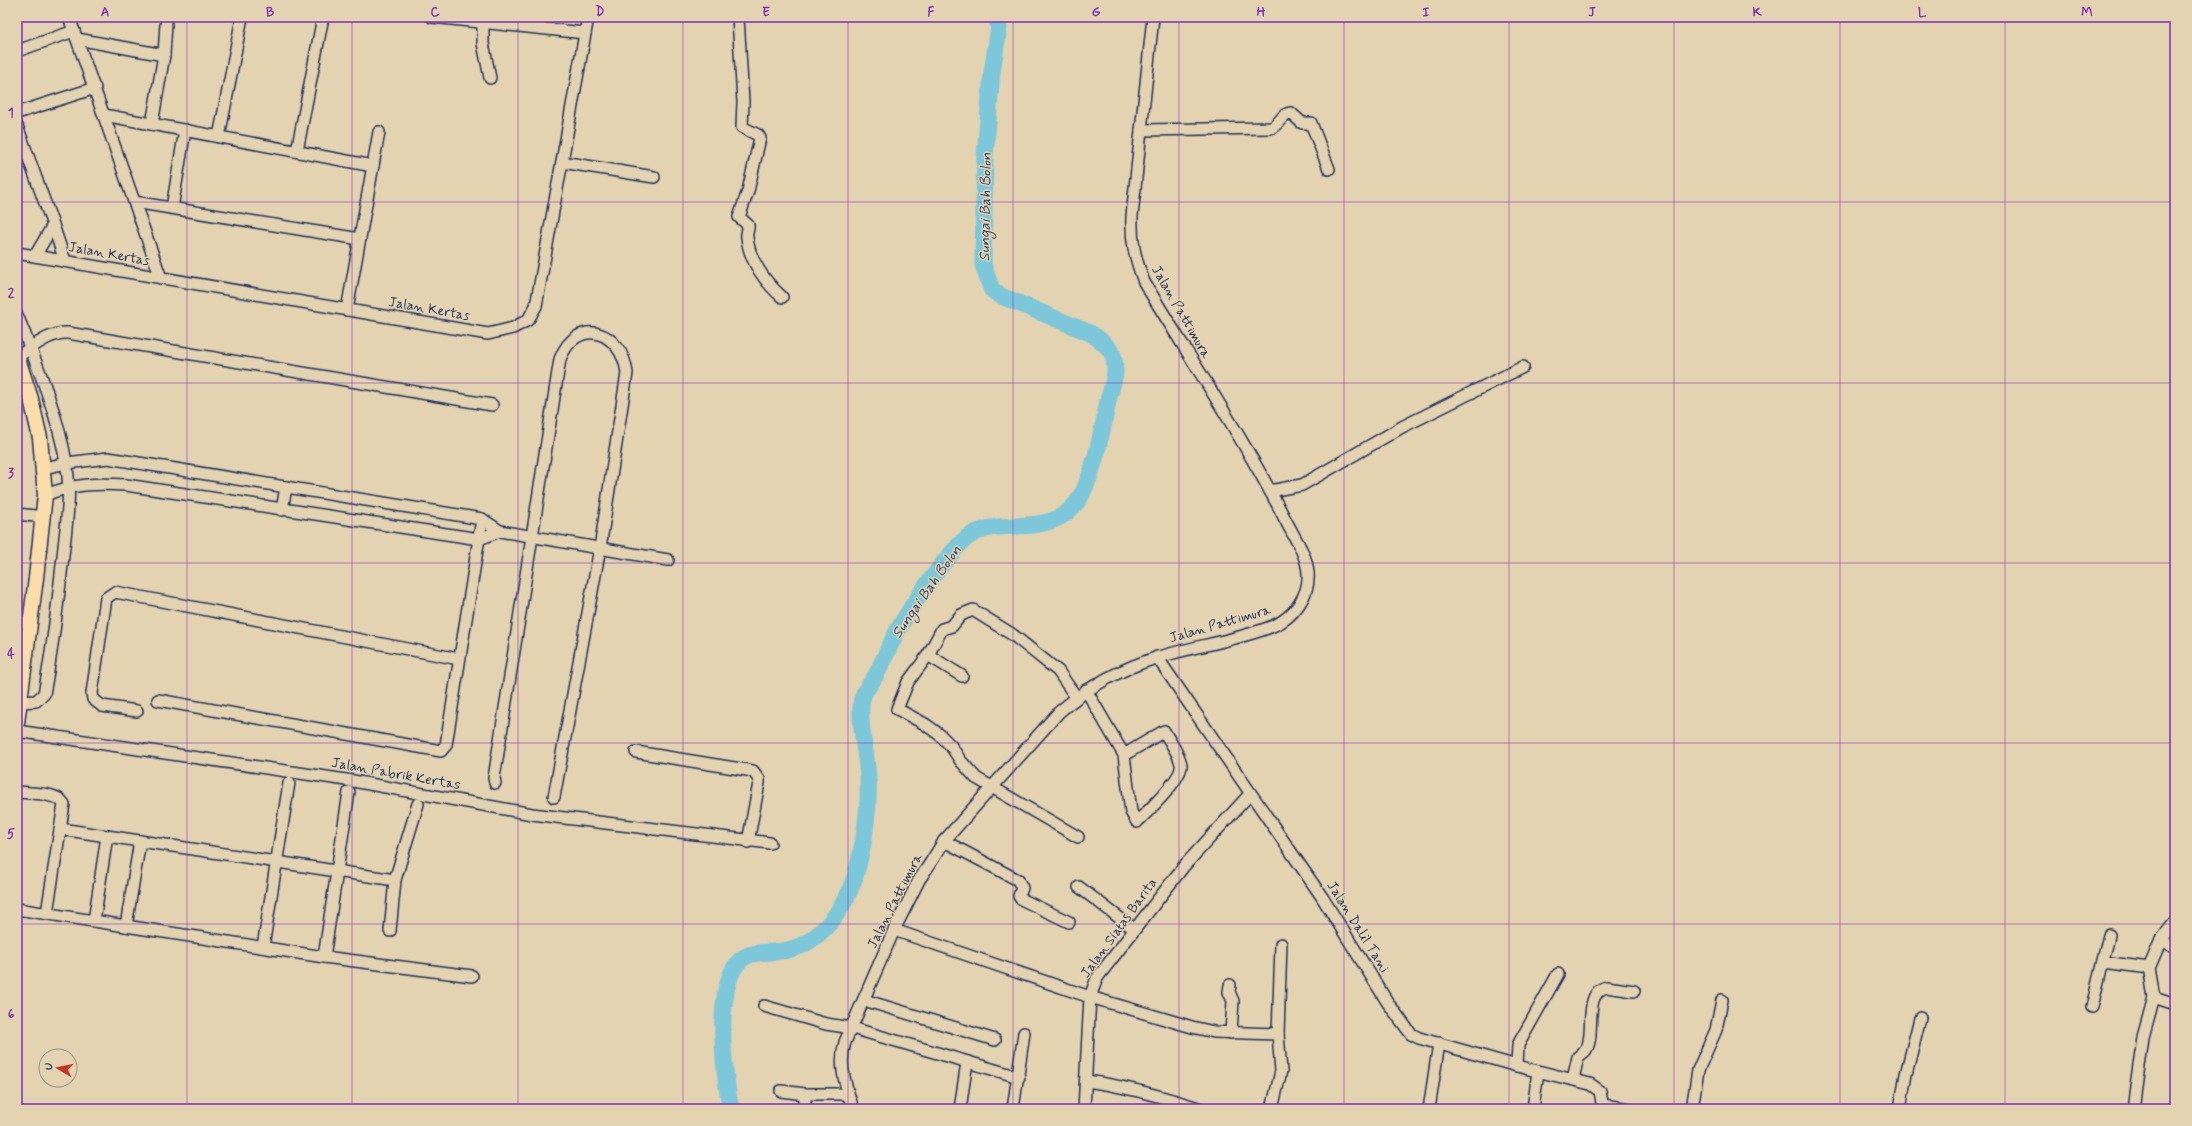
<svg xmlns="http://www.w3.org/2000/svg" width="2192" height="1126" font-family="Mynerve,sans-serif">
  <style>
    .lines { fill: none; stroke-linecap: round; stroke-linejoin: round }
    .river { stroke: #7bc7da; stroke-width: 17 }
    .minor-casing { stroke: #1b2f5e; stroke-width: 14 }
    .major-casing { stroke: #1b2f5e; stroke-width: 17 }
    .minor { stroke: #e4d3b0; stroke-width: 11 }
    .major { stroke: #faddab; stroke-width: 14 }
    .grid { fill: none; stroke: #7b2cbf; stroke-width: 1; stroke-opacity: 0.55 }
    .labels { text-anchor: middle; dominant-baseline: central; stroke-width: 3; stroke-linejoin: round; paint-order: stroke }
    .street-label { font-size: 14px; fill: #1b2f5e; stroke: #e4d3b0 }
    .water-label { font-size: 15px; font-style: italic; fill: #253e6a; stroke: #e4d3b0 }
    .neatline { fill: none; stroke: #7b2cbf; stroke-width: 1.5 }
    .grid-label { font-size: 13px; text-anchor: middle; font-weight: bold; fill: #7b2cbf }
  </style>
  <rect width="100%" height="100%" fill="#e4d3b0"/>
  <filter id="ink" filterUnits="userSpaceOnUse"><feTurbulence type="fractalNoise" baseFrequency=".025" numOctaves="2"/><feDisplacementMap in="SourceGraphic" scale="8" xChannelSelector="R" yChannelSelector="G"/><feConvolveMatrix kernelMatrix="1 2 1 2 8 2 1 2 1" color-interpolation-filters="sRGB"/></filter>
  <g filter="url(#ink)">
    <g class="lines">
      <path class="river" d="M731,1109C724,1077 710,969 749,955C761,951 776,953 788,950C817,944 839,915 850,890C862,862 870,809 868,778C867,754 859,729 861,705C862,691 870,686 876,675C884,660 890,644 898,630C912,604 941,563 962,542C994,509 1055,548 1083,492C1095,468 1103,428 1108,401C1110,392 1114,382 1115,372C1115,367 1114,357 1112,353C1107,344 1098,338 1090,333L999,295L992,290L983,265L985,157L992,72L999,27L996,17"/>
      <g class="minor-casing">
        <g id="minor">
          <path d="M69,17L161,278"/>
          <path d="M432,17L585,33"/>
          <path d="M738,17L743,102L742,127L758,135L760,138L748,191L739,217L748,225C749,229 746,233 747,237C749,260 765,282 782,297"/>
          <path d="M483,22V43L490,78"/>
          <path d="M77,39L164,55"/>
          <path d="M17,51L74,31"/>
          <path d="M17,113L95,88"/>
          <path d="M104,115L373,166"/>
          <path d="M152,124L164,55L166,24"/>
          <path d="M17,126L53,225L35,256"/>
          <path d="M1141,130L1271,128C1279,125 1282,113 1291,113L1302,123H1311L1329,169"/>
          <path d="M219,137L242,17"/>
          <path d="M297,151L323,17"/>
          <path d="M562,162L654,177"/>
          <path d="M134,202L360,239"/>
          <path d="M172,208L185,130"/>
          <path d="M53,225L65,261"/>
          <path d="M17,253L488,334L513,328L528,320L536,306L588,17"/>
          <path d="M347,310L379,132"/>
          <path d="M17,315C36,362 57,412 66,462C72,491 66,526 63,556C58,602 53,648 44,694L36,701L20,702"/>
          <path d="M17,357C33,347 50,332 68,333L492,405"/>
          <path d="M44,468L67,463L108,458L482,519L500,531L668,560"/>
          <path d="M1270,491L1302,485L1402,427L1523,367"/>
          <path d="M45,495C74,484 95,483 126,485L479,539L500,531"/>
          <path d="M282,510L286,487"/>
          <path d="M17,514L44,517"/>
          <path d="M17,621L30,623"/>
          <path d="M928,655L942,629L952,626L961,615L973,610L1013,635L1058,671L1076,697"/>
          <path d="M1157,657L1322,897L1388,1003L1411,1034L1419,1038L1517,1066L1590,1084L1600,1091L1603,1109"/>
          <path d="M962,676L928,655L908,682L897,709L925,724L940,735L951,746L960,760L976,778L1078,837"/>
          <path d="M1086,690L1124,755L1131,812L1137,822C1147,812 1184,777 1181,764C1179,753 1169,741 1164,731L1124,755"/>
          <path d="M158,700L441,751L446,745L482,519"/>
          <path d="M137,711L102,706L93,699L92,693L105,605L106,598L115,592L459,659"/>
          <path d="M17,731L353,781L532,814L770,843"/>
          <path d="M636,752L753,771L759,779V783L748,842"/>
          <path d="M495,783L494,778L560,359C577,315 622,331 627,373L600,548L554,797"/>
          <path d="M17,792C29,793 57,792 64,804L47,913"/>
          <path d="M61,829L395,880L418,804"/>
          <path d="M944,841L1018,880L1022,888L1019,896L1021,899L1069,922"/>
          <path d="M1079,887L1134,929"/>
          <path d="M17,909L324,957L472,976"/>
          <path d="M94,921L107,836"/>
          <path d="M126,926L140,841"/>
          <path d="M894,930L1090,997L1192,1027L1214,1032L1278,1034L1281,1071L1272,1109"/>
          <path d="M390,931L395,880"/>
          <path d="M2161,940L2175,948"/>
          <path d="M263,947L289,783"/>
          <path d="M324,957L349,792"/>
          <path d="M2103,962L2149,968"/>
          <path d="M1230,985L1229,992L1233,1001L1231,1033"/>
          <path d="M2154,997L2175,1004"/>
          <path d="M864,1000L995,1040"/>
          <path d="M764,1006L826,1024L852,1028L1019,1077"/>
          <path d="M2092,1007L2109,935"/>
          <path d="M1278,1034L1281,944"/>
          <path d="M1517,1066L1518,1045L1558,974"/>
          <path d="M1573,1079L1578,1057C1580,1055 1583,1053 1585,1051C1597,1038 1581,992 1607,987L1634,991"/>
          <path d="M1086,1081C1125,1086 1164,1097 1201,1109"/>
          <path d="M781,1091L805,1094H848"/>
          <path d="M1603,1105L1630,1109"/>
          <path d="M805,1109V1094"/>
          <path d="M853,1109C846,1086 838,1066 845,1042L894,930L919,880L931,862L944,841L1059,712C1088,687 1120,669 1156,658C1194,646 1236,641 1273,626C1293,618 1310,595 1308,573C1307,555 1294,537 1286,521C1244,439 1192,361 1144,282C1135,258 1131,242 1132,216L1153,17"/>
          <path d="M960,1109L967,1062"/>
          <path d="M1013,1109L1024,1033"/>
          <path d="M1084,1109L1090,997L1097,978L1184,866L1250,794"/>
          <path d="M1429,1109L1439,1043"/>
          <path d="M1533,1109L1538,1071"/>
          <path d="M1692,1109L1698,1070L1716,1030L1722,1000"/>
          <path d="M1900,1109L1906,1074L1920,1018"/>
          <path d="M2133,1109L2143,1037L2154,997L2149,968L2161,940L2175,922"/>
        </g>
      </g>
      <g class="major-casing">
        <path id="major" d="M17,356L31,399L40,438L45,495L36,578L17,723"/>
      </g>
      <use href="#minor" class="minor"/>
      <use href="#major" class="major"/>
    </g>
  </g>
  <path class="grid" d="M187,17V1109M352,17V1109M518,17V1109M683,17V1109M848,17V1109M1013,17V1109M1179,17V1109M1344,17V1109M1509,17V1109M1674,17V1109M1840,17V1109M2005,17V1109M17,202H2175M17,383H2175M17,563H2175M17,743H2175M17,924H2175"/>
  <g class="labels">
    <g class="street-label">
      <text transform="translate(109 254) rotate(10)">Jalan Kertas</text>
      <text transform="translate(429 309) rotate(10)">Jalan Kertas</text>
      <text transform="translate(1181 312) rotate(60)">Jalan Pattimura</text>
      <text transform="translate(1220 624) rotate(-16)">Jalan Pattimura</text>
      <text transform="translate(396 774) rotate(10)">Jalan Pabrik Kertas</text>
      <text transform="translate(895 901) rotate(-63)">Jalan Pattimura</text>
      <text transform="translate(1358 927) rotate(58)">Jalan Dalil Tani</text>
      <text transform="translate(1119 928) rotate(-54)">Jalan Siatas Barita</text>
    </g>
    <g class="water-label">
      <text transform="translate(986 207) rotate(-89)">Sungai Bah Bolon</text>
      <text transform="translate(927 592) rotate(-55)">Sungai Bah Bolon</text>
    </g>
  </g>
  <rect width="2192" height="1126" fill="none" stroke="#e4d3b0" stroke-width="44"/>
  <g transform="translate(58 1068) rotate(280)"><circle r="19" fill="#e4d3b0" stroke="#94918f"/>
  <path d="M0-3L7 15L0 10L-7 15Z" fill="#c8321e"/>
  <text y="-6" font-size="11" font-weight="bold" text-anchor="middle" fill="#1b2f5e">U</text>
  </g>
  <rect x="22" y="22" width="2148" height="1082" class="neatline"/>
  <g class="grid-label">
    <text x="105" y="16">A</text>
    <text x="270" y="16">B</text>
    <text x="435" y="16">C</text>
    <text x="600" y="16">D</text>
    <text x="766" y="16">E</text>
    <text x="931" y="16">F</text>
    <text x="1096" y="16">G</text>
    <text x="1261" y="16">H</text>
    <text x="1426" y="16">I</text>
    <text x="1592" y="16">J</text>
    <text x="1757" y="16">K</text>
    <text x="1922" y="16">L</text>
    <text x="2087" y="16">M</text>
    <text x="11" y="117">1</text>
    <text x="11" y="297">2</text>
    <text x="11" y="477">3</text>
    <text x="11" y="658">4</text>
    <text x="11" y="838">5</text>
    <text x="11" y="1018">6</text>
  </g>
</svg>
